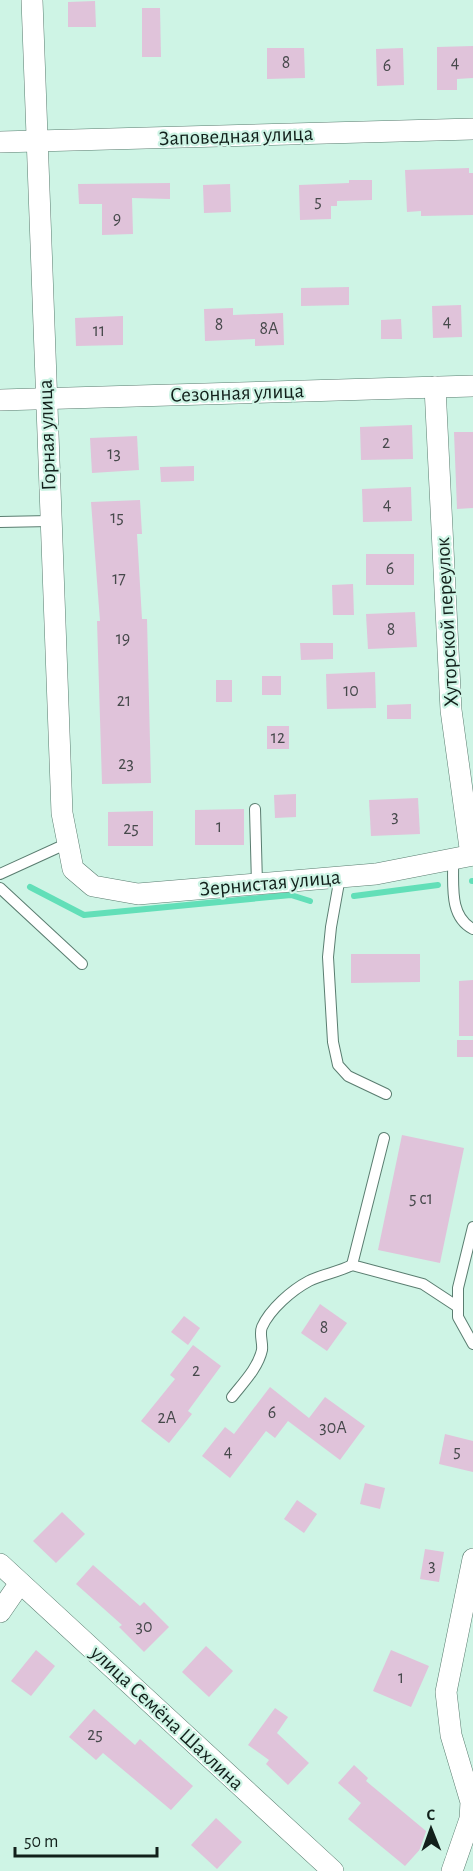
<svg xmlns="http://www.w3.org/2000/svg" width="473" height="1871" font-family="'Alegreya Sans',sans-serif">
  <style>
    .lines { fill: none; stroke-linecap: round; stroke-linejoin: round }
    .stream { stroke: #62dfb8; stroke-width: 6 }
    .building { fill: #e0c3da }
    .service-casing { stroke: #5a7d70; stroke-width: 12 }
    .minor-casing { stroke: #5a7d70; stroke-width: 22 }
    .service { stroke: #fff; stroke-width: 10 }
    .minor { stroke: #fff; stroke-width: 21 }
    .labels { text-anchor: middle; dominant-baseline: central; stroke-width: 4.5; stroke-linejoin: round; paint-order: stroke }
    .number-label { font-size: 18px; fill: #46494b }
    .street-label { font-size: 21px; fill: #12201b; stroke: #cef4e5 }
  </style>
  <rect width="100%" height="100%" fill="#cef4e5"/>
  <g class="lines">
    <g class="stream">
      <path d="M472,881H473"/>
      <path d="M30,887L84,915L291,895L310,901"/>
      <path d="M354,896L438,885"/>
    </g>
  </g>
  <g class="building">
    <path d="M95,1L96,27H68V2Z"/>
    <path d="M142,8H160L161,57H142Z"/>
    <path d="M473,46V78L457,79V90H437V47Z"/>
    <path d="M267,48H304L305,78L267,79Z"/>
    <path d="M403,48L404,85L377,86L376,49Z"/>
    <path d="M469,168V173H473V215L421,216V211L407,212L405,170Z"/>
    <path d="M349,180H372V200L337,201V206H331V219L300,220L299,185L349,183Z"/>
    <path d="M170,183V199L132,198L133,234L102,235V204H79L78,184Z"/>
    <path d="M230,184L231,212L204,213L203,185Z"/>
    <path d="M349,287V305L301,306V288Z"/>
    <path d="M461,305L462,337L433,338L432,306Z"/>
    <path d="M233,308V315L283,313L284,345L255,346V339L205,341L204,309Z"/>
    <path d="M123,316V345L76,346L75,318Z"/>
    <path d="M401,319L402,339H381V320Z"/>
    <path d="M412,425L413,459L361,460L360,427Z"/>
    <path d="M454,432H473V508L457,509Z"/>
    <path d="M137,436L139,470L92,473L90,438Z"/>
    <path d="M194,466V481L161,482L160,467Z"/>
    <path d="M411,487L412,521L363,522L362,489Z"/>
    <path d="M140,500L142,534H137L142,619H147L151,783L102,784L97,621H100L91,502Z"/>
    <rect x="366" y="554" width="48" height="31"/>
    <path d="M353,584L354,615H333L332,585Z"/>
    <path d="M415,612L417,647L368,649L366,614Z"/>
    <path d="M300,643H333V659L301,660Z"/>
    <path d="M375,672L376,708L327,709L326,674Z"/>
    <rect x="262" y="676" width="19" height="19"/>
    <rect x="216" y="680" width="16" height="22"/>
    <path d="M411,704V719H387V705Z"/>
    <rect x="267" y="726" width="22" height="23"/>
    <path d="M296,794V817L275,818L274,795Z"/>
    <path d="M418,798L420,834L371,836L369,800Z"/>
    <path d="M244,809V845H195V810Z"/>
    <path d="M153,811V846H108V812Z"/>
    <path d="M351,954H420V982L351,983Z"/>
    <path d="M473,980V1036H459V981Z"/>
    <rect x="457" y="1040" width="16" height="17"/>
    <path d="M402,1135L464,1148L440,1263L378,1250Z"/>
    <path d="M320,1304L347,1323L327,1351L301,1333Z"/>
    <path d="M184,1316L200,1328L188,1345L171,1332Z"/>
    <path d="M193,1345L221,1366L188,1411L192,1414L169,1443L141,1421L175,1379L170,1375Z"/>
    <path d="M270,1387L309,1418L325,1397L365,1426L340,1460L288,1421L275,1438L266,1431L230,1478L202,1456L225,1427L234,1434Z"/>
    <path d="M445,1434L473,1441V1472L439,1464Z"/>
    <path d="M365,1483L385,1488L380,1509L360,1504Z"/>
    <path d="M297,1500L317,1514L304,1533L284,1519Z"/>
    <path d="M62,1512L85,1534L56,1563L33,1541Z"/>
    <path d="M425,1549L444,1552L439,1582L420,1579Z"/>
    <path d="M93,1565L140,1606L144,1602L169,1627L144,1652L119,1627L122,1625L76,1584Z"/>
    <path d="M206,1646L233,1671L209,1697L182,1672Z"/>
    <path d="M36,1650L55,1666L31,1696L11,1681Z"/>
    <path d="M391,1650L429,1666L411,1707L373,1691Z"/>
    <path d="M275,1708L288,1717L277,1733L309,1763L288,1785L266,1764L269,1760L248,1745Z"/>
    <path d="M94,1709L135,1745L140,1739L193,1786L171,1810L103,1753L96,1760L69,1737Z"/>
    <path d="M354,1765L368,1778L366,1781L432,1836L405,1866L348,1819L361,1803L338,1783Z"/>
    <path d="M216,1818L242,1842L217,1869L191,1845Z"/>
  </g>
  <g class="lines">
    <g class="service-casing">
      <g id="service">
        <path d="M0,522L50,521"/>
        <path d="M255,809L257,884"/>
        <path d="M453,859C454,883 448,916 473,929"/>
        <path d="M0,874L68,843"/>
        <path d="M340,877L331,927L328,957L333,1042L338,1065L348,1076L386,1094"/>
        <path d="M0,888L82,964"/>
        <path d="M384,1138L352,1265L423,1284L458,1307"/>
        <path d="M473,1227L458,1288V1317L473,1344"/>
        <path d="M232,1397C243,1383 258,1368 262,1350C263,1342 259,1334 262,1327C270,1309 292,1290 309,1281C323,1274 339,1272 352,1265"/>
      </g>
    </g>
    <g class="minor-casing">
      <g id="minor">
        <path d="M32,0L62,813L73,869L93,886L138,894L376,874L473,855"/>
        <path d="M0,142L473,129"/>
        <path d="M435,387L451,710L471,855"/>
        <path d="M0,400L473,386"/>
        <path d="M0,1564L333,1871"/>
        <path d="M0,1612L20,1583"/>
        <path d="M452,1871L470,1819L471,1802L451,1735L446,1692L473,1559"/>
      </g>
    </g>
    <use href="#service" class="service"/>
    <use href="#minor" class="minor"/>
  </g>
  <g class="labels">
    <g class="number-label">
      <text x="286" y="63">8</text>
      <text x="455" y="63">4</text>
      <text x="387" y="66">6</text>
      <text x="318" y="202">5</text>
      <text x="117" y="219">9</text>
      <text x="447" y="322">4</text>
      <text x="219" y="325">8</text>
      <text x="269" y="329">8А</text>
      <text x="99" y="331">11</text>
      <text x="386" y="443">2</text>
      <text x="114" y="454">13</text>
      <text x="387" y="505">4</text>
      <text x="117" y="518">15</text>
      <text x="390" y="569">6</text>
      <text x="119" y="579">17</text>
      <text x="391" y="630">8</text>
      <text x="123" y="639">19</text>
      <text x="351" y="691">10</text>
      <text x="124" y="701">21</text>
      <text x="278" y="738">12</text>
      <text x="126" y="764">23</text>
      <text x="395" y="817">3</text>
      <text x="219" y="827">1</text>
      <text x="131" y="829">25</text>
      <text x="421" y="1199">5 с1</text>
      <text x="324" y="1328">8</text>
      <text x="196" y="1371">2</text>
      <text x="272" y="1413">6</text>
      <text x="167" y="1418">2А</text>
      <text x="333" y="1428">30А</text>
      <text x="228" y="1452">4</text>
      <text x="457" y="1452">5</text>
      <text x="432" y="1566">3</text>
      <text x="144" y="1627">30</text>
      <text x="401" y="1678">1</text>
      <text x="95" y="1735">25</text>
    </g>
    <g class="street-label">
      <text transform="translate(236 136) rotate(-2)">Заповедная улица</text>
      <text transform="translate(237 393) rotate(-2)">Сезонная улица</text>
      <text transform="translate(47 435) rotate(-92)">Горная улица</text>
      <text transform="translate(447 622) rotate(-93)">Хуторской переулок</text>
      <text transform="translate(270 883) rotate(-5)">Зернистая улица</text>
      <text transform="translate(167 1718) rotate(43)">улица Семёна Шахлина</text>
    </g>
  </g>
  <g transform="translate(431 1829) rotate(359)" stroke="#cef4e5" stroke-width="4.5" paint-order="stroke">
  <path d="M0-4.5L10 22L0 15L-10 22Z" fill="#12201b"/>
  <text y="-9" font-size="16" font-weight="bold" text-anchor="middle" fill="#12201b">С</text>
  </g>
  <path d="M15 1847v9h142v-9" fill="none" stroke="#12201b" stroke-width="3"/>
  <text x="24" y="1847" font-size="18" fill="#12201b" stroke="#cef4e5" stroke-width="4.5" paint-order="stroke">50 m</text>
</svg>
